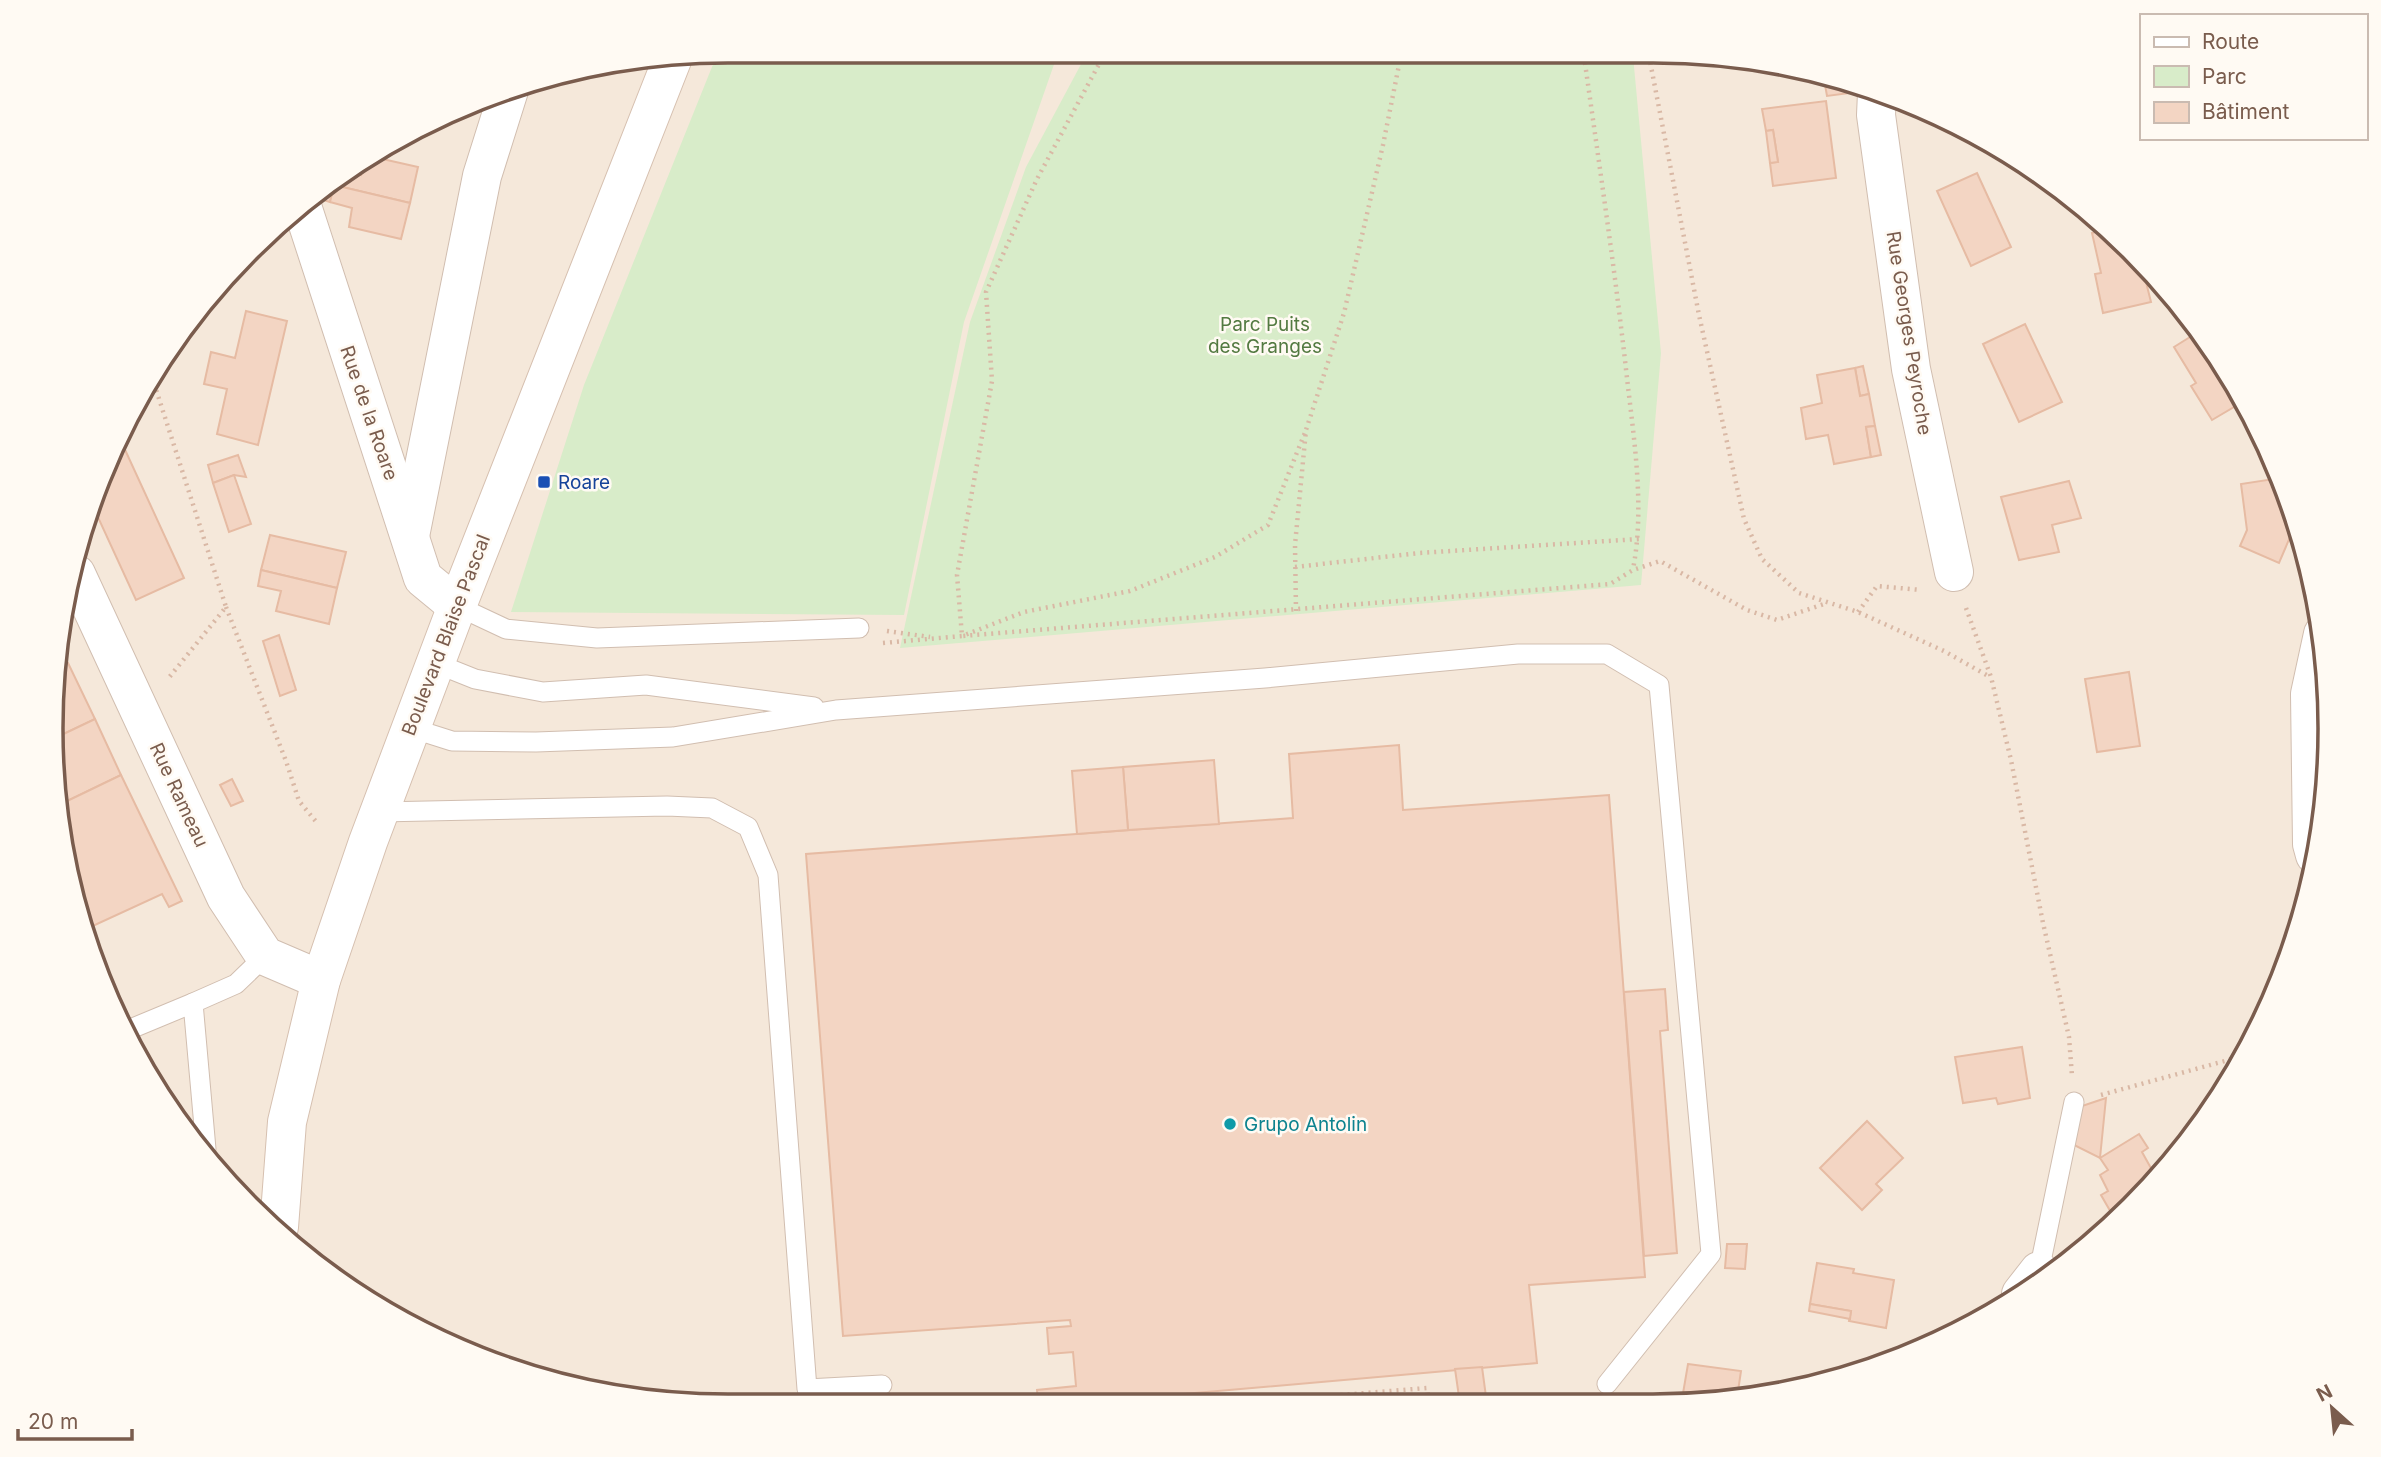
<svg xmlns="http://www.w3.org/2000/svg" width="2381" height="1457" font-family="Inter,sans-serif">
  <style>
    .residential { fill: #f5e8da }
    .green { fill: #d8ecc9 }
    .building { fill: #f3d5c3; stroke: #e6bba3; stroke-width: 2 }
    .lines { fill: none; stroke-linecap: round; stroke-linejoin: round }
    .lane-casing { stroke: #d1beb0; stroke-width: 21 }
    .street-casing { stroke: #d1beb0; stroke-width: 40 }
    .secondary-casing { stroke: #d6c0b0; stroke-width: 40 }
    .path { stroke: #d9b8a5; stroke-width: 4.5; stroke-dasharray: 2 5; stroke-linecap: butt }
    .lane { stroke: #fff; stroke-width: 19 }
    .street { stroke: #fff; stroke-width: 38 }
    .secondary { stroke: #fff; stroke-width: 38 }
    .transit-dot { fill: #1a4fb4; stroke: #fffaf3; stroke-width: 2.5 }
    .culture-dot { fill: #0f9aa8; stroke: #fffaf3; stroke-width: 2.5 }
    .labels { text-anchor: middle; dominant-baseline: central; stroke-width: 5; stroke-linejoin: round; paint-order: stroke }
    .park-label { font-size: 19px; fill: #537a41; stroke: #fffaf3 }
    .street-label { font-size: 19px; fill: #7a5c4d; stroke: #fffaf3 }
    .transit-label { font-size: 19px; fill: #164399; stroke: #fffaf3; text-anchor: start }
    .culture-label { font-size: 19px; fill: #0d838f; stroke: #fffaf3; text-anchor: start }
    .rim { fill: none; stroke: #7a5c4d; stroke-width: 3.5 }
  </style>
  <rect width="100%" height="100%" fill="#fdf6ec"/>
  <path class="residential" d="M729,51L1741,57L1912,102L2065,191L2162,281L2239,389L2294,510L2324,640L2329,772L2307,904L2261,1028L2190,1141L2100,1238L1991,1316L1828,1383L1697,1405L640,1400L470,1355L316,1266L165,1105L87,946L51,728L87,511L165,352L316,191L511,87Z"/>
  <g class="green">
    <path d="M729,51L1058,53L964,322L904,615L511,612L584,385L718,52Z"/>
    <path d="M1087,53L1633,56L1661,353L1641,585L900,648L970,322L1026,167Z"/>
  </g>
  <g class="building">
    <path d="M1824,79L1849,85L1850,93L1827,96Z"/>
    <path d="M1826,101L1836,178L1773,186L1770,163L1778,162L1773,130L1766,131L1762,109Z"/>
    <path d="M1773,130L1778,162L1770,163L1766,131Z"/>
    <path d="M378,158L418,167L410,203L334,185L335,181L350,173L361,175L363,166Z"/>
    <path d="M1977,173L2011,247L1971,266L1937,191Z"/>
    <path d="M329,184L334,185L330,202L323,200L319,189Z"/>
    <path d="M334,185L410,203L401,239L349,227L352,208L330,202Z"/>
    <path d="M2106,229L2149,269L2143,270L2151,302L2103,313L2095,274L2101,273L2092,233Z"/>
    <path d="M246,311L287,321L258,445L217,434L227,389L204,384L211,352L235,358Z"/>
    <path d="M2025,324L2062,402L2019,422L1983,344Z"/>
    <path d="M2198,332L2239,389L2244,401L2212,420L2191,386L2196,383L2174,347Z"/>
    <path d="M1863,366L1869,394L1860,396L1855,368Z"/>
    <path d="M1855,368L1860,396L1869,394L1875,426L1866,427L1871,457L1834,464L1828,435L1806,439L1801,408L1822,403L1817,375Z"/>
    <path d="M1875,426L1881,455L1871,457L1866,427Z"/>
    <path d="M121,441L184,578L136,600L91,502Z"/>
    <path d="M238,455L246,477L234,475L213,483L208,465Z"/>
    <path d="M234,475L251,524L229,532L213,483Z"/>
    <path d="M2280,478L2293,509L2296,523L2279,563L2240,546L2247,530L2241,484Z"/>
    <path d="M2069,481L2081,518L2052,525L2059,552L2019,560L2001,497Z"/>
    <path d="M270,535L346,552L337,588L261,570Z"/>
    <path d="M261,570L337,588L329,624L276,611L281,591L258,586Z"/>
    <path d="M279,635L296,690L280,696L263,641Z"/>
    <path d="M68,663L95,719L53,739L51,728L61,666Z"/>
    <path d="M2129,672L2140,746L2097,752L2085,679Z"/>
    <path d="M95,719L121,775L63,803L53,739Z"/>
    <path d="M1399,745L1403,810L1609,795L1645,1277L1529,1285L1537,1363L1092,1402H1038L1037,1390L1076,1386L1073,1352L1049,1354L1047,1328L1071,1326L1070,1320L843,1336L806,854L1293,818L1289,754Z"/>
    <path d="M1214,760L1219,824L1128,830L1123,767Z"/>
    <path d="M1123,767L1128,830L1077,834L1072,771Z"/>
    <path d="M121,775L182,901L169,907L162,894L84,930L63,803Z"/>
    <path d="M232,779L243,801L231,806L220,785Z"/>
    <path d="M1665,989L1668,1030L1660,1031L1677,1253L1644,1256L1624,992Z"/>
    <path d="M2022,1047L2030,1098L1998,1104L1996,1098L1963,1103L1955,1057Z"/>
    <path d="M2106,1098L2100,1158L2074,1145L2082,1106Z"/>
    <path d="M1867,1121L1903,1158L1876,1184L1882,1190L1862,1210L1820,1168Z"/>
    <path d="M2139,1134L2148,1148L2142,1152L2152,1170L2147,1173L2152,1182L2116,1221L2101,1195L2108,1191L2100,1175L2108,1170L2100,1158Z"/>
    <path d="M1727,1244H1747L1745,1269L1725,1268Z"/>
    <path d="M1817,1263L1854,1269L1853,1273L1894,1280L1886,1328L1849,1321L1851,1311L1810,1304Z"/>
    <path d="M1810,1304L1851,1311L1850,1319L1809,1311Z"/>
    <path d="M1688,1364L1741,1371L1737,1398L1697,1405H1681Z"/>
    <path d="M1482,1367L1487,1404H1460L1455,1369Z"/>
    <path d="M1822,1372L1845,1376L1820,1384Z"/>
  </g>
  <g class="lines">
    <g class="lane-casing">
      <g id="lane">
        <path d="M457,606L506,629L597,638L859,628"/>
        <path d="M435,663L475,679L543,692L646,685L814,707"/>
        <path d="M411,728L452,741L536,742L673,737L836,710L1265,678L1518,654H1607L1659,685L1711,1254L1607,1384"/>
        <path d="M380,812L667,806L712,808L748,827L768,875L807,1389L882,1385"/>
        <path d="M193,1003L236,984L265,956"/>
        <path d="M128,1030L193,1003L206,1149"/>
        <path d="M2039,1271L2074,1102"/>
      </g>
    </g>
    <g class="street-casing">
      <g id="street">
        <path d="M1877,93L1876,115L1911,369L1954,572"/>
        <path d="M302,206L423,578L457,606"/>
        <path d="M410,536L482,176L510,87"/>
        <path d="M76,574L226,897L265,956L321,980"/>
        <path d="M2315,855L2312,844L2310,694L2323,634"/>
        <path d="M2021,1294L2039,1271L2043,1278"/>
      </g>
    </g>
    <g class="secondary-casing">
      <path id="secondary" d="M279,1227L287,1122L321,980L368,842L457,606L672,60"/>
    </g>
    <g class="path">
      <path d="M1105,53L1037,179L986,292L992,381L957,575L962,636L1610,584L1633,570L1660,561L1747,610L1777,620L1827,603"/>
      <path d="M1584,56C1599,163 1615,270 1627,378C1634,440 1645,508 1633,569"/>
      <path d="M1649,56L1699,315L1744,519L1762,559L1799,593L1858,612L1944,651L1990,677"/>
      <path d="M152,377L226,607L167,680"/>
      <path d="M1295,567L1419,553L1639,539"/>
      <path d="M226,607L286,761L299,801L318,824"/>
      <path d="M1966,608L1991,677L2011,760L2043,923L2069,1037L2072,1076"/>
      <path d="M1296,611L1295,545L1306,430L1344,313L1383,145L1401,55"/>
      <path d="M1858,612L1877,586L1921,590"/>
      <path d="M887,631L930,637"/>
      <path d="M883,643L962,636L1024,612L1130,591L1215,557L1268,525L1306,430"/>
      <path d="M2101,1095L2243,1056"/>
      <path d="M1243,1403L1427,1388L1429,1404"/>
    </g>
    <use href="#lane" class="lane"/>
    <use href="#street" class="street"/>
    <use href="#secondary" class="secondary"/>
  </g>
  <rect class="transit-dot" x="537" y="475" width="14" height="14" rx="3.5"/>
  <circle class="culture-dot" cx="1230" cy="1124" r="7"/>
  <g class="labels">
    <g class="park-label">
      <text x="1265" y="324">Parc Puits<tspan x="1265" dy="22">des Granges</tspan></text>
    </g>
    <g class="street-label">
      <text transform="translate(1909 333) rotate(81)">Rue Georges Peyroche</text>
      <text transform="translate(369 413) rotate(71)">Rue de la Roare</text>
      <text transform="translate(446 635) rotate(-69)">Boulevard Blaise Pascal</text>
      <text transform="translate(179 795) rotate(65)">Rue Rameau</text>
    </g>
    <g class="transit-label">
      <text x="558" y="482">Roare</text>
    </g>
    <g class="culture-label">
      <text x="1244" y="1124">Grupo Antolin</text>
    </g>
  </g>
  <path d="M0 0H2381V1457H0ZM728 63H1653A665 665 0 0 1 2318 728V729A665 665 0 0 1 1653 1394H728A665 665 0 0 1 63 729V728A665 665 0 0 1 728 63Z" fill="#fffaf3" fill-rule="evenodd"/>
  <path class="rim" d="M728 63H1653A665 665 0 0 1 2318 728V729A665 665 0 0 1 1653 1394H728A665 665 0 0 1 63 729V728A665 665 0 0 1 728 63Z"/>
  <rect x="2140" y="14" width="228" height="126" fill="#fffaf3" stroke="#cabbb1" stroke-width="2"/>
  <rect x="2154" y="37" width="35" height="10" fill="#ffffff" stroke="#cabbb1" stroke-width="2"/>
  <text x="2202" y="49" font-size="21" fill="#7a5c4d">Route</text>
  <rect x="2154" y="66" width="35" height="21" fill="#d8ecc9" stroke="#cabbb1" stroke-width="2"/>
  <text x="2202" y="84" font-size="21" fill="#7a5c4d">Parc</text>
  <rect x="2154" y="102" width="35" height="21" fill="#f3d5c3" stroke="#cabbb1" stroke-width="2"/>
  <text x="2202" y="119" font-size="21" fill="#7a5c4d">Bâtiment</text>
  <g transform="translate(2332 1408) rotate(333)" stroke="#fffaf3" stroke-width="5" paint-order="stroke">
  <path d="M0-5L12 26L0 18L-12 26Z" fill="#7a5c4d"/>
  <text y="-10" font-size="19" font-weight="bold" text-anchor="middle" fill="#7a5c4d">N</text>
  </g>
  <path d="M18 1429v10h114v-10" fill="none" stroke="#7a5c4d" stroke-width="3.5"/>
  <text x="28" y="1429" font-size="21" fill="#7a5c4d" stroke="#fffaf3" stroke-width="5" paint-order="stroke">20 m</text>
</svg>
